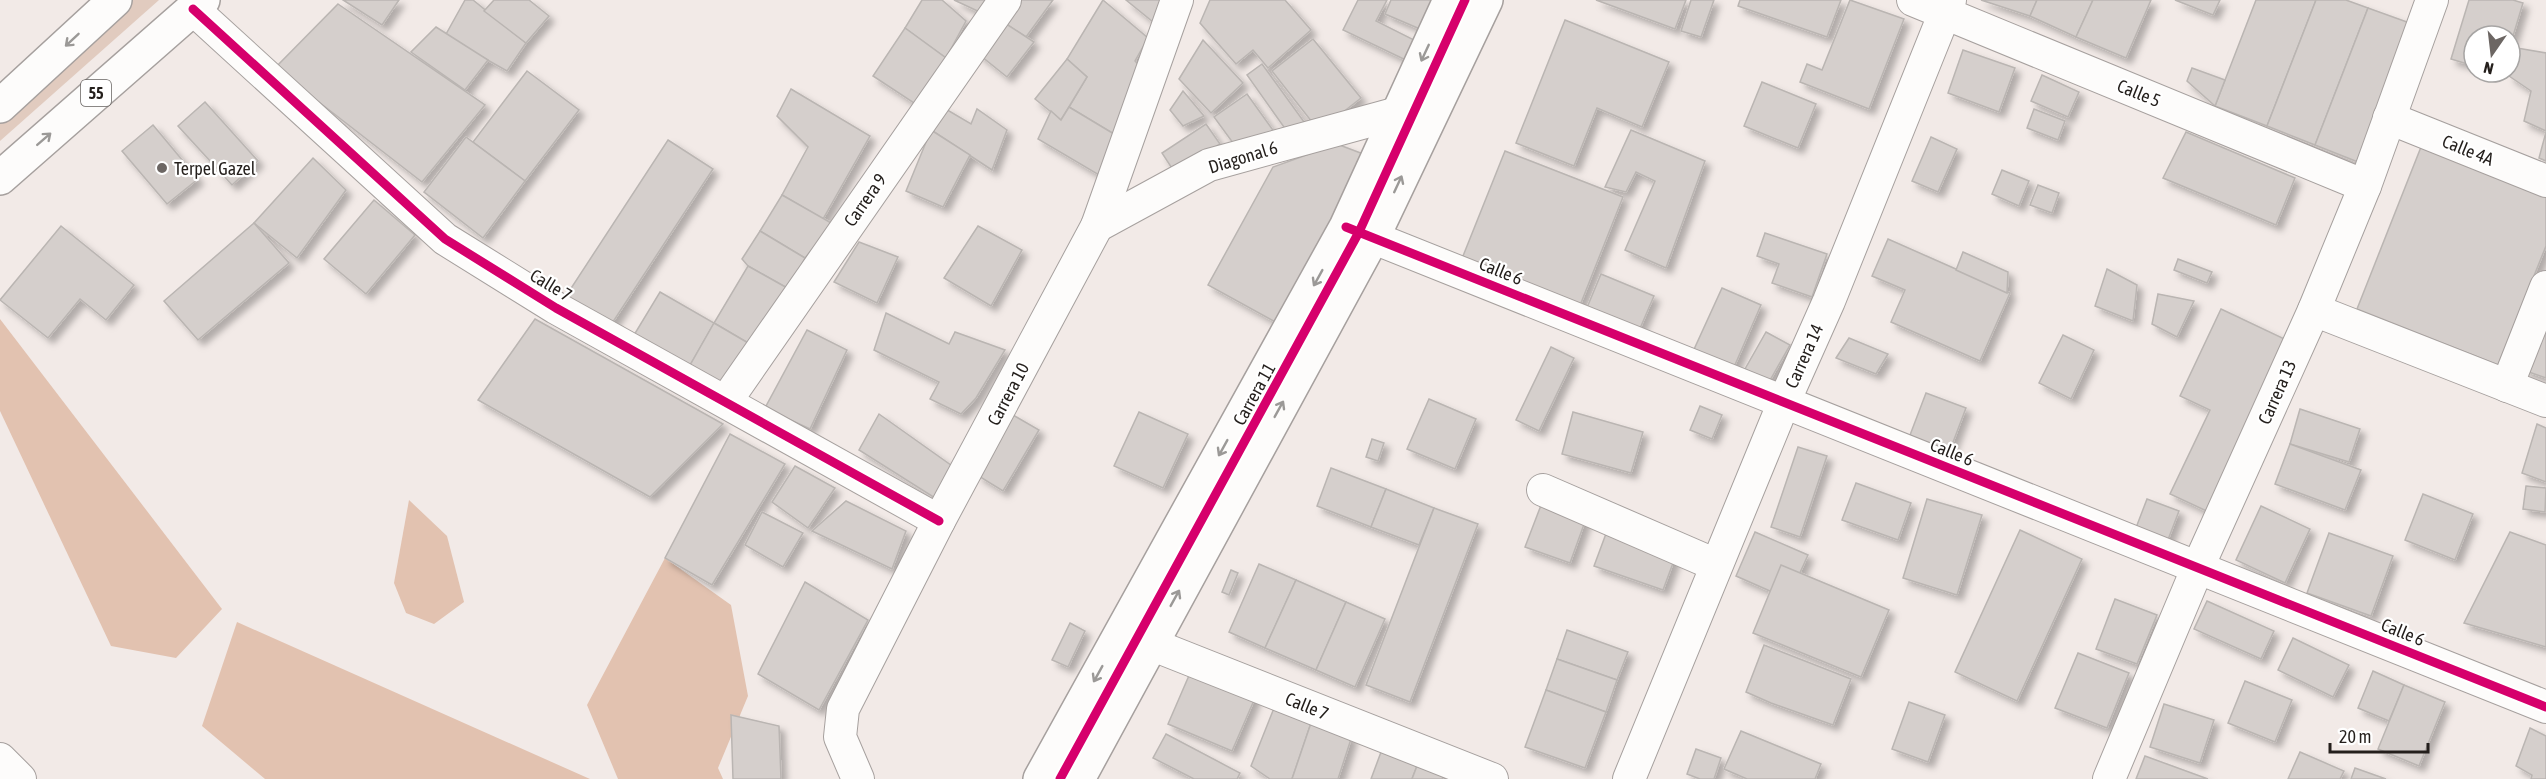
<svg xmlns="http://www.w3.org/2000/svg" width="2546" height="779" font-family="'Asap Condensed',sans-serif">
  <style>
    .green { fill: #e1cbbf }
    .forest { fill: #e2c2b0 }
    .building { fill: #d5cfcc; stroke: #bab5b2; stroke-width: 1.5; filter: url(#shadow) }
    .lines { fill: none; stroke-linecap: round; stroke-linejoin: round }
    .minor-casing { stroke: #a6a09e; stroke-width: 34 }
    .major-casing { stroke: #a6a09e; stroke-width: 36 }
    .minor { stroke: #fdfcfb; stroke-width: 32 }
    .major { stroke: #fdfcfb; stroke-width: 33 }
    .cycleway-casing { stroke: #fff; stroke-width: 13 }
    .cycleway { stroke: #d6006c; stroke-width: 9 }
    .oneway { stroke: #9b9997 }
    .poi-dot { fill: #6c6663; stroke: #fff; stroke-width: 2 }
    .labels { text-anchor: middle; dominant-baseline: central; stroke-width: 4.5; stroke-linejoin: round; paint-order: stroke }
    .shield { fill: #fff; stroke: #666260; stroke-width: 1.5 }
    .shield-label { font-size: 16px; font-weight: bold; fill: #241f1c }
    .street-label { font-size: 18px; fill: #241f1c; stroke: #fff }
    .poi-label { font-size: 18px; fill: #241f1c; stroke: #fff; text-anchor: start }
  </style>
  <defs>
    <filter id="shadow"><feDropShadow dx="5.5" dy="5.5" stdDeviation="3" flood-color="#0004"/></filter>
  </defs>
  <rect width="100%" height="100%" fill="#f2eae7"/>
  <path class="green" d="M122,0H159L0,141V108Z"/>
  <g class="forest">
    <path d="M0,319L222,609L176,658L111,646L0,411Z"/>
    <path d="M409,500L447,536L464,602L434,624L406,613L394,583Z"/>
    <path d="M665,558L731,605L748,696L718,768L723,779H618L587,705Z"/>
    <path d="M237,622L590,779H265L202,726Z"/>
  </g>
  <g class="building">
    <path d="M343,0H399L382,25Z"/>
    <path d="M465,0H473L526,43L507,71L445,36Z"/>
    <path d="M494,0H529L549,16L526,43L484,11Z"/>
    <path d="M922,0H942L966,21L946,58L905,28Z"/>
    <path d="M954,0H990L984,14Z"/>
    <path d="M1013,0H1053L1026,37L997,18Z"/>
    <path d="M1103,0L1148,38L1135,61L1144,71L1114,134L1069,107L1087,77L1067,59Z"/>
    <path d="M1126,0H1167L1158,26Z"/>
    <path d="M1210,0H1285L1311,30L1268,68L1253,50L1236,64L1200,23Z"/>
    <path d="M1358,0H1387L1376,21L1422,44L1412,63L1343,30Z"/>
    <path d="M1391,0H1443L1427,32L1385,14Z"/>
    <path d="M1596,0H1686L1675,29Z"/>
    <path d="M1691,0H1714L1701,37L1681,31Z"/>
    <path d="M1740,0H1841L1827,37L1738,6Z"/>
    <path d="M1850,0L1904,19L1869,109L1800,82L1807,64L1822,70Z"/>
    <path d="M1981,0H2037L2030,16Z"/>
    <path d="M2037,0H2093L2076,37L2030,16Z"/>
    <path d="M2093,0H2151L2126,58L2076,37Z"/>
    <path d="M2175,0H2220L2213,15Z"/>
    <path d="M2256,0H2316L2267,126L2215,106Z"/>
    <path d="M2316,0H2346L2368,8L2315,145L2267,126Z"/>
    <path d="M2469,0H2513L2523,3L2510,46V36H2474V66L2451,59Z"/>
    <path d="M338,4L485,105L422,182L275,68Z"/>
    <path d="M2368,8L2418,26L2363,164L2315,145Z"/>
    <path d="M997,18L1034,42L1007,77L976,52Z"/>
    <path d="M1565,20L1669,62L1642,127L1597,108L1574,166L1516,143Z"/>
    <path d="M436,27L488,60L465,90L411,52Z"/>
    <path d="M905,28L946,58L917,105L873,76Z"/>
    <path d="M1313,39L1361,98L1319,131L1272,71Z"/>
    <path d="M1203,40L1243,83L1211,113L1179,79Z"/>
    <path d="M2517,48L2546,53V131L2524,121L2531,91L2509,76Z"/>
    <path d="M1963,50L2015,68L1999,112L1948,93Z"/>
    <path d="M1067,59L1087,77L1061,120L1035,99Z"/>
    <path d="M1262,64L1307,126L1291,137L1247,75Z"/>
    <path d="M2192,68L2225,80L2215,106L2187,81Z"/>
    <path d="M527,71L579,110L525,181L473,142Z"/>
    <path d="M2042,75L2079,92L2068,117L2031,101Z"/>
    <path d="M1762,82L1816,104L1798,148L1744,126Z"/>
    <path d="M791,89L870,136L823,219L782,195L808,147L777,116Z"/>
    <path d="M1183,91L1204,116L1183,126L1170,110Z"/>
    <path d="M1247,94L1275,133L1233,143L1214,117Z"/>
    <path d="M205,102L258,161L232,185L178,126Z"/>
    <path d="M1069,107L1114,134L1099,175L1038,139L1051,111L1061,120Z"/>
    <path d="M944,108L971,124L977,109L1007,130L992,170L931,130Z"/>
    <path d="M2034,109L2065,121L2058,140L2027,128Z"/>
    <path d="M1206,124L1220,144L1175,173L1162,153Z"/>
    <path d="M153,125L198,179L167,204L122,151Z"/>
    <path d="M931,130L970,155L943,207L906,191Z"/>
    <path d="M1631,130L1705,161L1666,268L1625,250L1655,181L1636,172L1626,192L1605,187Z"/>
    <path d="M2186,132L2295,178L2276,225L2163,178Z"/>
    <path d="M2546,132V161L2539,158Z"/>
    <path d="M466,137L525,181L483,238L424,192Z"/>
    <path d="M1931,137L1957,149L1938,192L1912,181Z"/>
    <path d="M668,140L713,169L609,328L564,299Z"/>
    <path d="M2423,142L2546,190V246L2498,365L2357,309Z"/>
    <path d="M1337,144L1371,157L1279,324L1208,285L1273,167Z"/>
    <path d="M1505,151L1623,197L1577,313L1459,266Z"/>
    <path d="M313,158L346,190L297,258L254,223Z"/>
    <path d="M2002,170L2029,181L2019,206L1992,194Z"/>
    <path d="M2038,185L2059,193L2052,213L2030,205Z"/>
    <path d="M782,195L833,224L805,258L760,231Z"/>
    <path d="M374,200L415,235L366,294L324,259Z"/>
    <path d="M254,223L289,263L198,340L164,301Z"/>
    <path d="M61,226L134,285L106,320L80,299L48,338L0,300Z"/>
    <path d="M978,226L1022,250L991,306L944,278Z"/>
    <path d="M760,231L805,258L789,289L748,266L742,259Z"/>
    <path d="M1765,233L1827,254L1812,297L1772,283L1779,264L1757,256Z"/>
    <path d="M1888,239L2010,293L1980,361L1891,322L1905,290L1872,276Z"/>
    <path d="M859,242L898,257L877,303L834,282Z"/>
    <path d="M1963,252L2008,272L2007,293L1956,270Z"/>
    <path d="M2178,259L2212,272L2207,283L2174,270Z"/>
    <path d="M748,266L789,289L755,347L714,323Z"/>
    <path d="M2107,269L2137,285L2133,321L2095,306Z"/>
    <path d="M1601,274L1654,296L1638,333L1586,310Z"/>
    <path d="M1722,288L1761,305L1731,374L1691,356Z"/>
    <path d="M660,292L714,323L689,367L634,335Z"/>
    <path d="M2158,294L2194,301L2177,337L2152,324Z"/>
    <path d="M2221,309L2293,343L2213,514L2170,494L2210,410L2180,396Z"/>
    <path d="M886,313L949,344L955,332L1005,350L976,398L961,414L930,399L939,382L874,350Z"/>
    <path d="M535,319L723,424L650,497L478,400Z"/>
    <path d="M2546,322V378L2523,370Z"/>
    <path d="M714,323L755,347L729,391L689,367Z"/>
    <path d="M807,330L847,350L810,429L765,408Z"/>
    <path d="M1766,332L1790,345L1769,382L1745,369Z"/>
    <path d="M2063,335L2094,350L2071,399L2039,383Z"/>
    <path d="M1849,338L1888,354L1876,374L1836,358Z"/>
    <path d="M1551,347L1574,358L1539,431L1516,420Z"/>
    <path d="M1926,393L1966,408L1947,458L1907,443Z"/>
    <path d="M1429,399L1476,419L1455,469L1407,449Z"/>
    <path d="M1700,406L1722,415L1712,439L1690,430Z"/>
    <path d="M2300,409L2360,429L2349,462L2290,444Z"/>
    <path d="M1139,412L1188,434L1163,488L1114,466Z"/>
    <path d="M1573,412L1643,432L1631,473L1562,454Z"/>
    <path d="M879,414L955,468L935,498L859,450Z"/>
    <path d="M1013,415L1039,430L1003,491L977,475Z"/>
    <path d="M2537,424L2546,428V482L2522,473Z"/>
    <path d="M730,434L785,464L712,585L665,558Z"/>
    <path d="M1372,439L1384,443L1378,461L1366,457Z"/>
    <path d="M2290,444L2361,470L2345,510L2275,484Z"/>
    <path d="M1798,447L1827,456L1800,537L1771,527Z"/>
    <path d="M795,466L835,488L808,528L772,502Z"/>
    <path d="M1331,468L1386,489L1371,527L1317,506Z"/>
    <path d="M1856,483L1911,503L1898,540L1842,520Z"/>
    <path d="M2526,486L2546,488L2545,512L2523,509Z"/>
    <path d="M1386,489L1434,508L1419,545L1371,527Z"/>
    <path d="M2423,494L2473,514L2455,560L2405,540Z"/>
    <path d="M1927,499L1982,515L1957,595L1903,578Z"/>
    <path d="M2147,499L2179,511L2166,545L2134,533Z"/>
    <path d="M1543,500L1587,516L1570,563L1525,547Z"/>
    <path d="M846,501L906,531L892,569L812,531Z"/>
    <path d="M2261,506L2310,529L2285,583L2236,560Z"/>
    <path d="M1434,508L1478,524L1410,702L1366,685Z"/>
    <path d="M762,512L803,533L783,567L745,545Z"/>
    <path d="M2020,530L2082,559L2017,701L1955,672Z"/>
    <path d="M1607,531L1676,555L1663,590L1594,566Z"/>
    <path d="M1755,532L1808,555L1788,599L1736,576Z"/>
    <path d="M2510,532L2546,545V647L2464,623Z"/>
    <path d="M2329,533L2393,556L2371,616L2307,593Z"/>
    <path d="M1259,564L1296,580L1265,648L1229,632Z"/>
    <path d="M1781,565L1889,610L1861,677L1753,633Z"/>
    <path d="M1231,570L1238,573L1229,595L1222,592Z"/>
    <path d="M1296,580L1346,602L1316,670L1265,648Z"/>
    <path d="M805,582L868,620L819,710L758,674Z"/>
    <path d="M2115,599L2157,615L2137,664L2096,649Z"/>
    <path d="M2207,601L2274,631L2261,659L2194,629Z"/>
    <path d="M1346,602L1385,619L1355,687L1316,670Z"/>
    <path d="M1070,623L1085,631L1068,667L1052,660Z"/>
    <path d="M1567,630L1628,652L1617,680L1557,659Z"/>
    <path d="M2293,638L2349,665L2333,697L2278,670Z"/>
    <path d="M1764,645L1851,679L1833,725L1771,703L1746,692Z"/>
    <path d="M2078,653L2129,673L2107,728L2055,708Z"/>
    <path d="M1557,659L1617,680L1606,712L1546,690Z"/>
    <path d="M1194,664L1258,691L1232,751L1168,724Z"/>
    <path d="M2373,671L2404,685L2389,721L2358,708Z"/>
    <path d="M2245,681L2292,700L2275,742L2228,723Z"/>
    <path d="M2404,685L2445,702L2419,766L2378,749Z"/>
    <path d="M1546,690L1606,712L1585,768L1525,747Z"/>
    <path d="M1909,702L1945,715L1928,762L1892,749Z"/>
    <path d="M1276,703L1312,720L1292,779H1270L1251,766Z"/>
    <path d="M2164,704L2214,720L2200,763L2150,747Z"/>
    <path d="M731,715L779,726L781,779H733Z"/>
    <path d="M1312,720L1352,736L1338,779H1292Z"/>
    <path d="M2530,728L2546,736V779H2531L2532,775L2516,766Z"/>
    <path d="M1741,731L1821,764L1815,779H1747L1724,769Z"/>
    <path d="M1166,734L1240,773L1237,779H1194L1153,758Z"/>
    <path d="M1384,744L1420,758L1412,779H1371Z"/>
    <path d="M1696,749L1721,758L1714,779H1700L1687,774Z"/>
    <path d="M2300,752L2344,771L2340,779H2288Z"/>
    <path d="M2145,756L2208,779H2136Z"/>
    <path d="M1420,758L1447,768L1442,779H1412Z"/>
    <path d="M2355,768L2386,779H2351Z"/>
  </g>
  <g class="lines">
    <g class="minor-casing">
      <g id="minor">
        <path d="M1913,0L2365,186"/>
        <path d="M193,9L445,239L556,308L939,521"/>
        <path d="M2389,118L2546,181"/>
        <path d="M1097,226L1209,165L1398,113"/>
        <path d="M1349,228L2546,707"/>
        <path d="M2314,310L2546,401"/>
        <path d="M2507,386L2546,287"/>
        <path d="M726,401L1005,0"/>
        <path d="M1543,490L1716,565"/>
        <path d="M1128,635L1492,779"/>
        <path d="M0,759L20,779"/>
        <path d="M858,779L840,737L843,709L939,521L1097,226L1177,0"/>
        <path d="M1629,779L1784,402L1829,301L1950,0"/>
        <path d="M2109,779L2198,567L2314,310L2365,186L2432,0"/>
      </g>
    </g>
    <g class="major-casing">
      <g id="major">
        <path d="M0,106L115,0"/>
        <path d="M0,178L203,0"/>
        <path d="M1040,779L1346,227L1450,0"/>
        <path d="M1078,779L1373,237L1486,0"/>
      </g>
    </g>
    <use href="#minor" class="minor"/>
    <use href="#major" class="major"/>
    <g class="cycleway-casing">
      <g id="cycleway">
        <path d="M193,9L445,239L556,308L939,521"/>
        <path d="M1346,227L2546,707"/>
        <path d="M1060,779L1359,232L1465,0"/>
      </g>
    </g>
    <use href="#cycleway" class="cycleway"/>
  </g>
  <defs><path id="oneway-shaft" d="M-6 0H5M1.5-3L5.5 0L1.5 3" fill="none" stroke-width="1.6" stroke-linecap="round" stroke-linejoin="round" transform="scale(1.5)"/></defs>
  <g class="oneway">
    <use href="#oneway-shaft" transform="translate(72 40) rotate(137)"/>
    <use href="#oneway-shaft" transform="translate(1425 53) rotate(115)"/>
    <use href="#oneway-shaft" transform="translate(44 139) rotate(-41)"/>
    <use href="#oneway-shaft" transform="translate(1398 184) rotate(-65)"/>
    <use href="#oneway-shaft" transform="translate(1318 278) rotate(119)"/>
    <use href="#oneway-shaft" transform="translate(1279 409) rotate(-61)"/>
    <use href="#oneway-shaft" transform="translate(1223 448) rotate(119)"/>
    <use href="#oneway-shaft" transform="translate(1175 598) rotate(-61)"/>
    <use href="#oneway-shaft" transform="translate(1098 674) rotate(119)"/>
  </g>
  <circle class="poi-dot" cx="162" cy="168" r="6"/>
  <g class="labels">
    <rect class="shield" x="81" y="80" width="30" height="26" rx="4.5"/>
    <g class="shield-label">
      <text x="96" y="93">55</text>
    </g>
    <g class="street-label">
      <text transform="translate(2139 93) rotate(22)">Calle 5</text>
      <text transform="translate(2468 150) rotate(22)">Calle 4A</text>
      <text transform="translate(1243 157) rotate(-17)">Diagonal 6</text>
      <text transform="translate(865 200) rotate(-55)">Carrera 9</text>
      <text transform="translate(1501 271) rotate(22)">Calle 6</text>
      <text transform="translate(551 285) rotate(31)">Calle 7</text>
      <text transform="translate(1804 356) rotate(-66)">Carrera 14</text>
      <text transform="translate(2277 392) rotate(-66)">Carrera 13</text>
      <text transform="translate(1008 394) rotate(-62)">Carrera 10</text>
      <text transform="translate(1254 394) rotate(-61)">Carrera 11</text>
      <text transform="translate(1952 452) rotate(22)">Calle 6</text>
      <text transform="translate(2403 632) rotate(22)">Calle 6</text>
      <text transform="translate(1307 706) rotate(22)">Calle 7</text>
    </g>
    <g class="poi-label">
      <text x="174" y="168">Terpel Gazel</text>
    </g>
  </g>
  <g transform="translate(2492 54) rotate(194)"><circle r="28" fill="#ffffff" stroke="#a7a5a4" stroke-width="1.5"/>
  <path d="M0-4.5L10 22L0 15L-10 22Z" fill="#6c6663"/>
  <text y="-9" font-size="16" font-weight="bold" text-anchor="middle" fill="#241f1c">N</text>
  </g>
  <path d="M2330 743v9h98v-9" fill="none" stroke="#241f1c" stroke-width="3"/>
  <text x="2339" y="743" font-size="18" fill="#241f1c" stroke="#ffffff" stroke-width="4.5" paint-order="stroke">20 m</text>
</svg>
